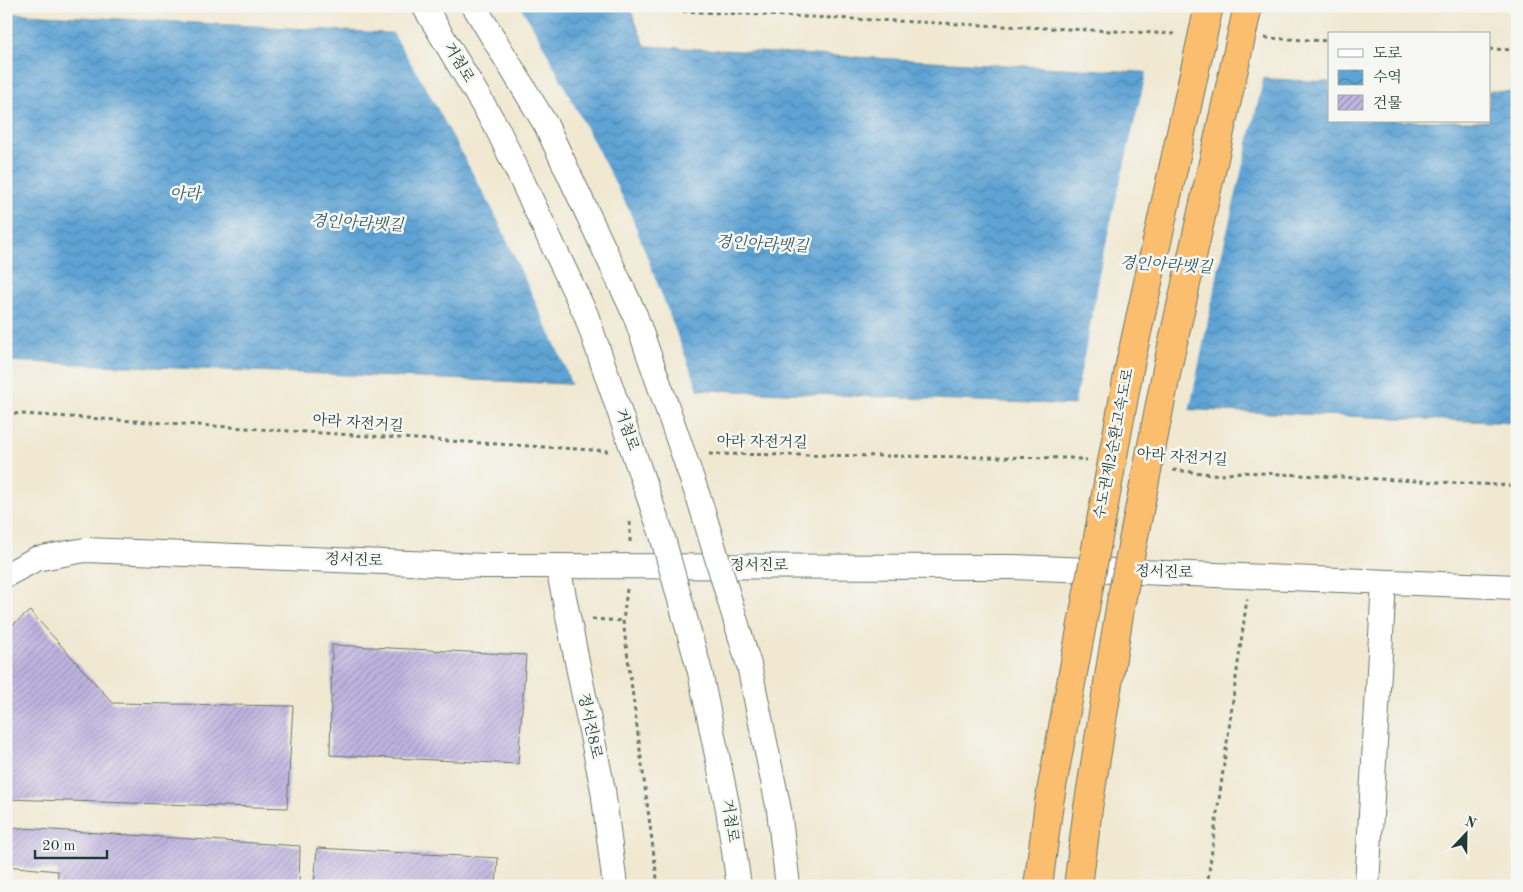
<svg xmlns="http://www.w3.org/2000/svg" width="1523" height="892" font-family="'Old Standard TT','Noto Serif KR',serif">
  <style>
    .water { fill: url(#water-waves); stroke: #3f7084 }
    .pier { fill: #f0e8d1 }
    .building { fill: url(#building-hatch) }
    .lines { fill: none; stroke-linecap: round; stroke-linejoin: round }
    .minor-casing { stroke: #68796b; stroke-width: 26 }
    .highway-casing { stroke: #68796b; stroke-width: 30 }
    .path { stroke: #68796b; stroke-width: 3; stroke-dasharray: 4 4; stroke-linecap: butt }
    .minor { stroke: #fff; stroke-width: 24 }
    .highway { stroke: #fbbd6e; stroke-width: 28 }
    .minor-bridge-casing { stroke: #68796b; stroke-width: 26; stroke-linecap: butt }
    .highway-bridge-casing { stroke: #68796b; stroke-width: 30; stroke-linecap: butt }
    .minor-bridge { stroke: #fff; stroke-width: 24 }
    .highway-bridge { stroke: #fbbd6e; stroke-width: 28 }
    .labels { text-anchor: middle; dominant-baseline: central; stroke-width: 5; stroke-linejoin: round; paint-order: stroke }
    .street-label { font-size: 15px; fill: #1f3d34; stroke: #f6f6f2 }
    .water-label { font-size: 16px; font-style: italic; fill: #325c64; stroke: #f6f6f2 }
  </style>
  <defs>
    <pattern id="water-waves" width="16" height="10" patternUnits="userSpaceOnUse" patternTransform="scale(1.25)"><rect width="16" height="10" fill="#5fa3d4"/><path d="M0 5q4-4 8 0t8 0" fill="none" stroke="#4e86ad"/></pattern>
    <pattern id="building-hatch" width="6" height="6" patternUnits="userSpaceOnUse" patternTransform="scale(1.25)"><rect width="6" height="6" fill="#bfb3e0"/><path d="M-1 1l2-2M0 6l6-6M5 7l2-2" fill="none" stroke="#9b93b6"/></pattern>
  </defs>
  <rect width="100%" height="100%" fill="#f6f6f2"/>
  <filter id="ink" filterUnits="userSpaceOnUse"><feTurbulence type="fractalNoise" baseFrequency=".02" numOctaves="2"/><feDisplacementMap in="SourceGraphic" scale="10" xChannelSelector="R" yChannelSelector="G"/><feConvolveMatrix kernelMatrix="1 2 1 2 8 2 1 2 1" color-interpolation-filters="sRGB"/></filter>
  <filter id="wash" filterUnits="userSpaceOnUse"><feTurbulence type="fractalNoise" baseFrequency=".0096" numOctaves="4" result="noise"/><feDisplacementMap in="SourceGraphic" scale="20" xChannelSelector="R" yChannelSelector="G"/><feGaussianBlur stdDeviation="1.12" result="paint"/><feColorMatrix in="noise" values="0 0 0 0 0 0 0 0 0 0 0 0 0 0 0 0 0 1.4 0 .05"/><feComposite in="paint" operator="in"/></filter>
  <g filter="url(#wash)">
    <rect width="100%" height="100%" fill="#f0e8d1"/>
    <path class="water" d="M496,6H629L645,46L1329,82V121H1489V91L1517,92V423L6,361V13L517,40Z"/>
    <g class="pier">
      <path d="M493,6H520L536,32L629,210L699,392L572,387L565,366L495,214L428,91L391,30L513,37Z"/>
      <path d="M1147,70L1264,76L1222,252L1189,412L1074,407L1110,225Z"/>
    </g>
    <g id="blocks">
      <g class="building">
        <path d="M30,611L113,703L293,706L287,808L6,799V630Z"/>
        <path d="M332,645L526,655L518,764L330,755Z"/>
        <path d="M6,827L300,846L299,886H57L58,871L6,866Z"/>
        <path d="M317,848L498,858L496,886H314Z"/>
      </g>
    </g>
  </g>
  <g filter="url(#ink)">
    <use href="#blocks" fill-opacity="0" stroke="#68796b" stroke-width="1"/>
    <g class="lines">
      <g class="minor-casing">
        <g id="minor">
          <path d="M558,567L603,790L615,886"/>
          <path d="M6,575L36,559L85,550L484,566L1014,567L1517,587"/>
          <path d="M1367,886L1384,582"/>
        </g>
      </g>
      <g class="highway-casing">
        <g id="highway">
          <path d="M1038,886L1049,803"/>
          <path d="M1078,886L1088,808"/>
        </g>
      </g>
      <g class="path">
        <path d="M571,6L1177,34"/>
        <path d="M1265,38L1329,41"/>
        <path d="M1489,49L1517,50"/>
        <path d="M6,413L608,451"/>
        <path d="M709,454L1070,458L1087,460"/>
        <path d="M1173,470L1222,475L1241,472L1517,486"/>
        <path d="M630,542V521"/>
        <path d="M627,589L623,621L658,886"/>
        <path d="M592,619L623,621"/>
        <path d="M1207,886L1247,599"/>
      </g>
      <use href="#minor" class="minor"/>
      <use href="#highway" class="highway"/>
      <g class="minor-bridge-casing">
        <g id="minor-bridge">
          <path d="M424,6L497,128L586,315L662,535L700,672L728,809L739,886"/>
          <path d="M474,6L546,125L635,315L701,505L749,665L779,810L788,886"/>
        </g>
      </g>
      <g class="highway-bridge-casing">
        <g id="highway-bridge">
          <path d="M1049,803L1130,364L1209,6"/>
          <path d="M1088,808L1121,602L1167,369L1248,6"/>
        </g>
      </g>
      <use href="#minor-bridge" class="minor-bridge"/>
      <use href="#highway-bridge" class="highway-bridge"/>
    </g>
  </g>
  <g class="labels">
    <g class="street-label">
      <text transform="translate(458 63) rotate(59)">거첨로</text>
      <text transform="translate(358 424) rotate(4)">아라 자전거길</text>
      <text transform="translate(626 430) rotate(71)">거첨로</text>
      <text transform="translate(762 443) rotate(1)">아라 자전거길</text>
      <text transform="translate(1115 444) rotate(-79)">수도권제2순환고속도로</text>
      <text transform="translate(1182 458) rotate(4)">아라 자전거길</text>
      <text transform="translate(354 561) rotate(2)">정서진로</text>
      <text x="759" y="566">정서진로</text>
      <text transform="translate(1164 573) rotate(2)">정서진로</text>
      <text transform="translate(589 726) rotate(78)">정서진8로</text>
      <text transform="translate(729 821) rotate(81)">거첨로</text>
    </g>
    <g class="water-label">
      <text x="185" y="195">아라</text>
      <text transform="translate(357 224) rotate(3)">경인아라뱃길</text>
      <text transform="translate(762 245) rotate(3)">경인아라뱃길</text>
      <text transform="translate(1166 266) rotate(3)">경인아라뱃길</text>
    </g>
  </g>
  <rect width="1523" height="892" fill="none" stroke="#f6f6f2" stroke-width="25"/>
  <rect x="1328" y="32" width="162" height="90" fill="#f6f6f2" stroke="#a0aca6"/>
  <rect x="1338" y="49" width="25" height="8" fill="#ffffff" stroke="#a0aca6"/>
  <text x="1373" y="58" font-size="15" fill="#1f3d34">도로</text>
  <rect x="1338" y="70" width="25" height="15" fill="url(#water-waves)" stroke="#a0aca6"/>
  <text x="1373" y="82" font-size="15" fill="#1f3d34">수역</text>
  <rect x="1338" y="95" width="25" height="15" fill="url(#building-hatch)" stroke="#a0aca6"/>
  <text x="1373" y="108" font-size="15" fill="#1f3d34">건물</text>
  <g transform="translate(1466 834) rotate(22)" stroke="#f6f6f2" stroke-width="4" paint-order="stroke">
  <path d="M0-4L9 19L0 12L-9 19Z" fill="#1f3d34"/>
  <text y="-8" font-size="14" font-weight="bold" text-anchor="middle" fill="#1f3d34">N</text>
  </g>
  <path d="M35 850v8h72v-8" fill="none" stroke="#1f3d34" stroke-width="2.5"/>
  <text x="42" y="850" font-size="15" fill="#1f3d34" stroke="#f6f6f2" stroke-width="4" paint-order="stroke">20 m</text>
</svg>
